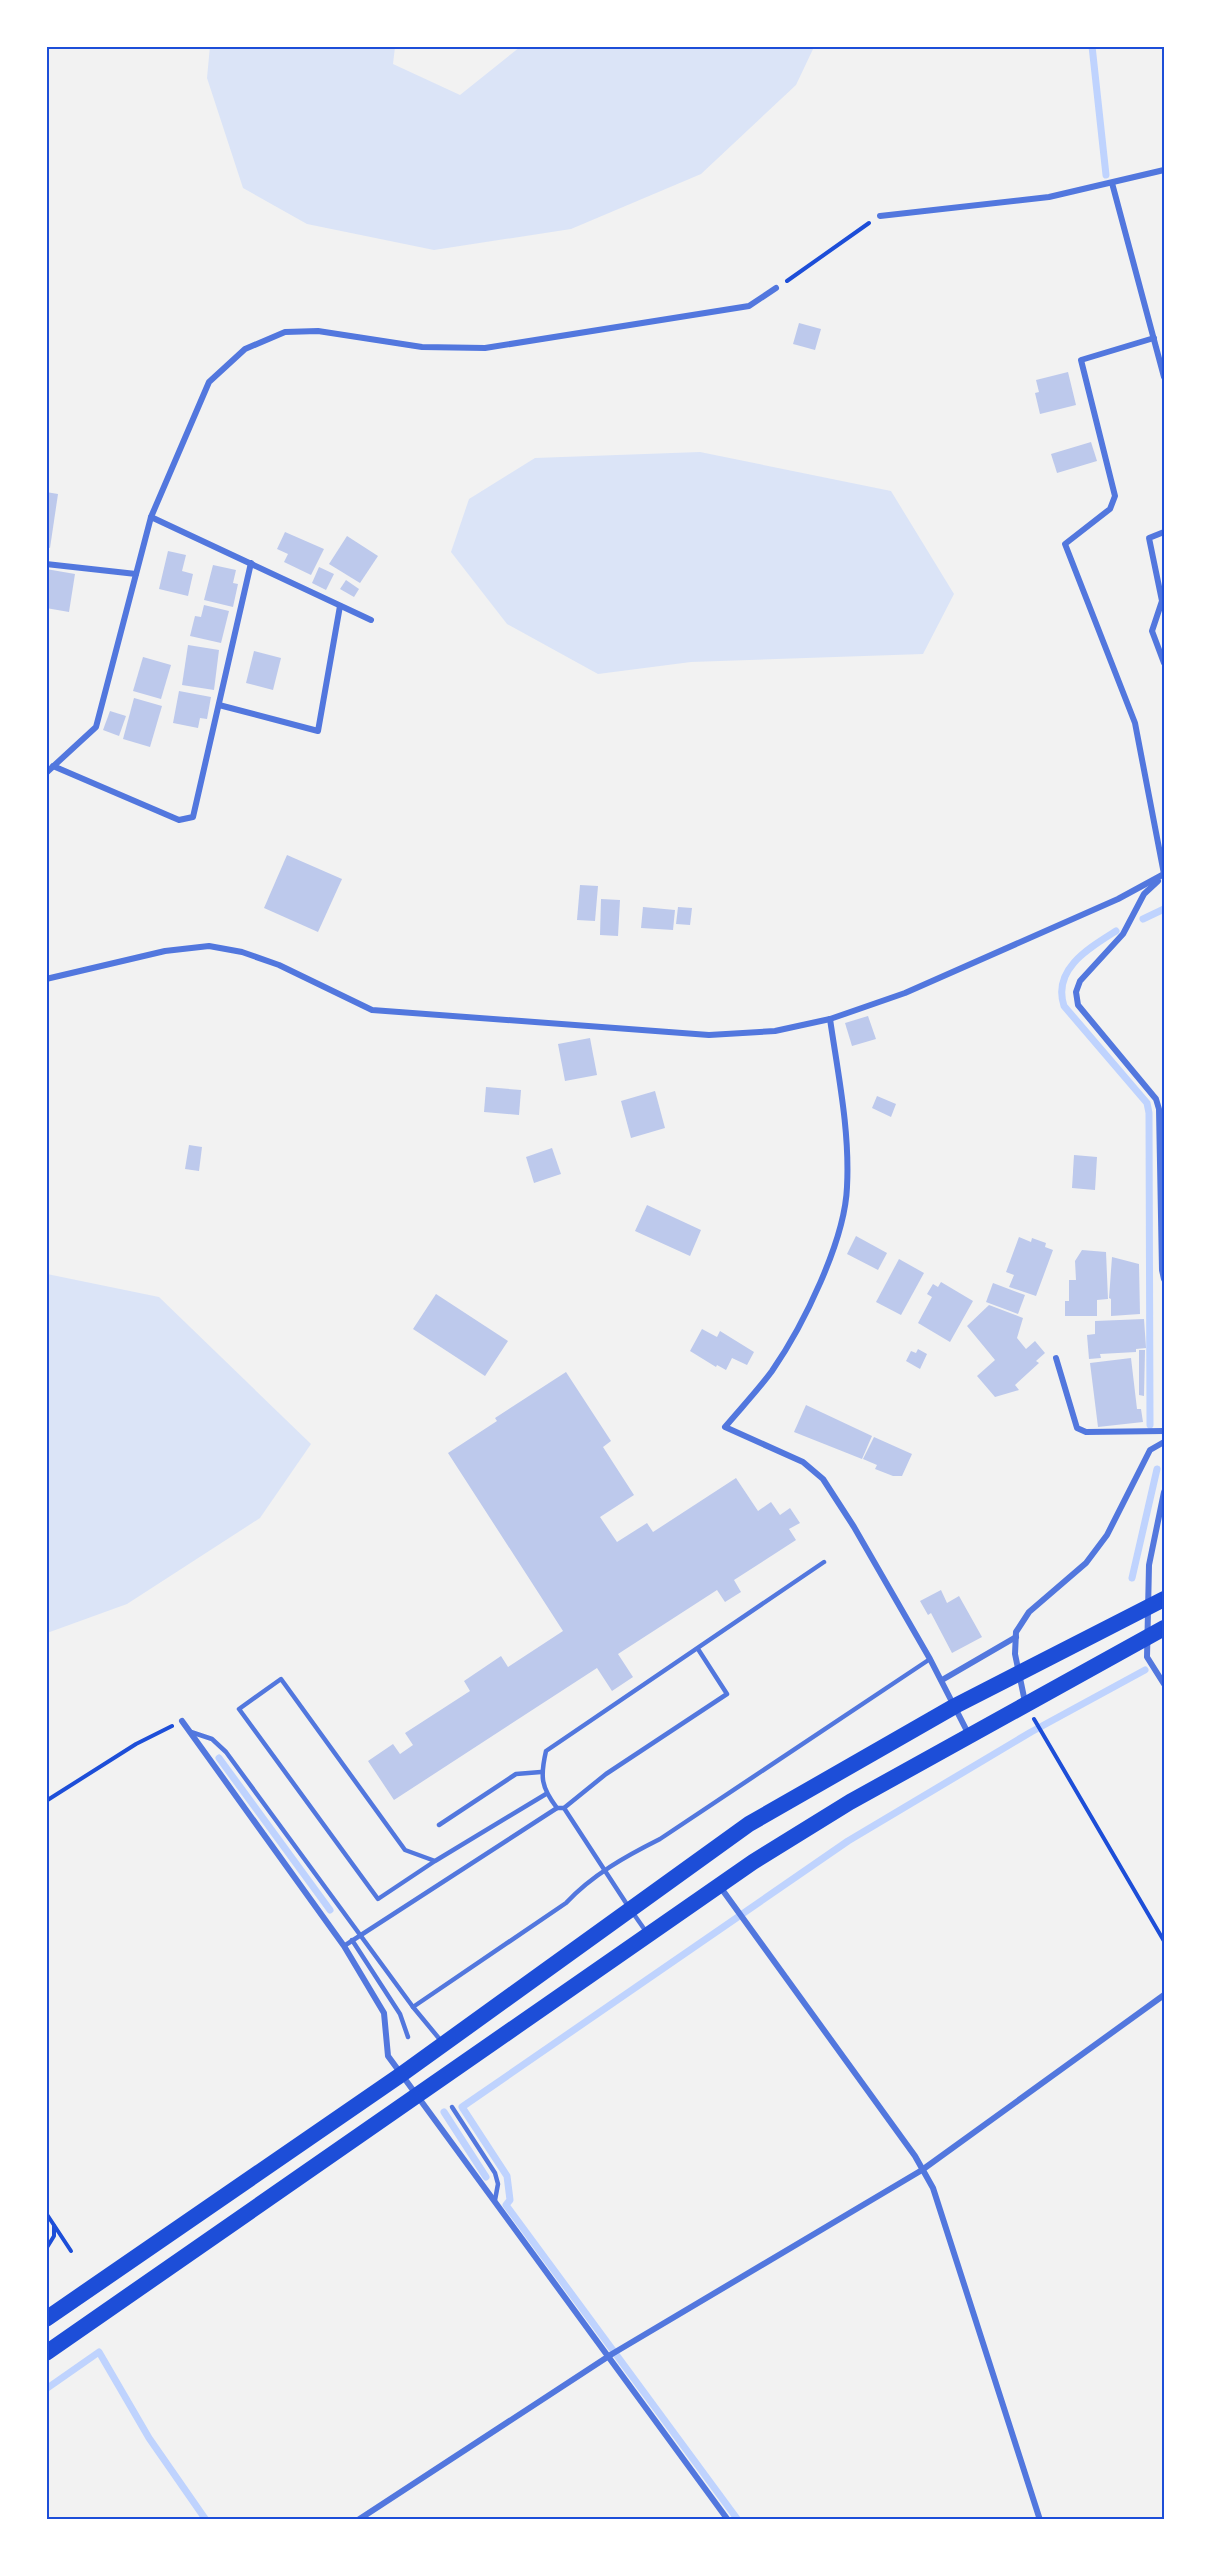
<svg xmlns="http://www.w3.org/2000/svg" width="1211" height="2566" font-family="'Varela Round',sans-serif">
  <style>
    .green { fill: #dbe4f7 }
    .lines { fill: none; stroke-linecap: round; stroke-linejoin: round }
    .stream { stroke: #bfd3fe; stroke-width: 7 }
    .building { fill: #bdc9ec }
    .path { stroke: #1d4ed8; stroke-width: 4 }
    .service { stroke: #5277de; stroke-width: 4.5 }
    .minor { stroke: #5277de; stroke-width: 6 }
    .trunk { stroke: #1d4ed8; stroke-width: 16 }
    .neatline { fill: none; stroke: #1d4ed8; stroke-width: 2 }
  </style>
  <rect width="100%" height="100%" fill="#f2f2f2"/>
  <g class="green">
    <path d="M210,46L395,47L393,64L460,95L520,47H814L796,85L701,174L571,229L434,250L307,224L243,188L207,78Z"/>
    <path d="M700,452L891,491L954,594L923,654L691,662L598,674L507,624L451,552L469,499L535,458Z"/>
    <path d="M47,1274L159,1297L311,1444L260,1518L127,1604L47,1633Z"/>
  </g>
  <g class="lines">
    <g class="stream">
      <path d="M1092,46L1106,175"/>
      <path d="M1143,919L1164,909"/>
      <path d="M1116,931C1089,948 1052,969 1064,1006L1147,1103L1149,1113L1150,1425"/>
      <path d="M1132,1578L1157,1469"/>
      <path d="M219,1758L330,1910"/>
      <path d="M444,2112L486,2177"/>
      <path d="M46,2389L99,2352L149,2438L206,2520"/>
      <path d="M738,2520L506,2205L510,2200L507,2176L462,2107L848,1841L1031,1732L1145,1670"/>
    </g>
  </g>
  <g class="building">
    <path d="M799,323L821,329L815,350L793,344Z"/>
    <path d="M1068,372L1076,405L1040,414L1035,393L1039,392L1036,380Z"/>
    <path d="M1091,442L1097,461L1057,473L1051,454Z"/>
    <path d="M46,492L58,494L50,548L46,547Z"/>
    <path d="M285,532L324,549L311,575L284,562L288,554L277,549Z"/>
    <path d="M347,536L378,556L360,583L329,564Z"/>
    <path d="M168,551L186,555L182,571L193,574L188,596L159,589Z"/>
    <path d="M213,565L236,570L233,583L238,584L233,607L204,600Z"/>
    <path d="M319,567L334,574L326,590L312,583Z"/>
    <path d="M46,569L75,574L69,612L46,608Z"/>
    <path d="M346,580L359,589L354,597L340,589Z"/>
    <path d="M204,605L229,611L221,643L190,636L195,616L201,617Z"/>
    <path d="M188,645L219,650L214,690L182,685Z"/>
    <path d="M254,651L281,658L273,690L246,683Z"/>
    <path d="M143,657L171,665L161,699L133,691Z"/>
    <path d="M179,691L211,697L207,719L200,718L198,728L173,723Z"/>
    <path d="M134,698L162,706L150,747L123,739Z"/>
    <path d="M110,711L126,716L119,736L103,730Z"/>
    <path d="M287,855L342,879L318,932L264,908Z"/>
    <path d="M580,885L598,886L595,921L577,920Z"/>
    <path d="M601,899L620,900L618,936L600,935Z"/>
    <path d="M643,907L675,910L673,930L641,928Z"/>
    <path d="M678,907L692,908L690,925L676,924Z"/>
    <path d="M868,1016L876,1039L852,1046L845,1023Z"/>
    <path d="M590,1038L597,1075L565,1081L558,1044Z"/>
    <path d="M486,1087L521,1090L519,1115L484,1112Z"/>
    <path d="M655,1091L665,1128L631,1138L621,1101Z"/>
    <path d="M877,1096L896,1104L891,1117L872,1108Z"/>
    <path d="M189,1145L202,1147L199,1171L185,1169Z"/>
    <path d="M552,1148L561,1174L534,1183L526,1157Z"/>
    <path d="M1074,1155L1097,1157L1095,1190L1072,1188Z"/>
    <path d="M647,1205L701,1230L690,1256L635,1231Z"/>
    <path d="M856,1236L887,1253L878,1270L847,1254Z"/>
    <path d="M1019,1237L1031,1242L1032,1238L1046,1243L1045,1247L1053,1250L1036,1296L1009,1287L1014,1275L1006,1272Z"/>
    <path d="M1082,1250L1106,1252L1108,1299L1097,1300V1316H1065V1301H1069V1280H1076L1075,1261Z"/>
    <path d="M1112,1257L1139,1264L1140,1314L1111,1316V1299L1109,1298Z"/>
    <path d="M899,1259L924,1273L901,1315L876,1302Z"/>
    <path d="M941,1282L973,1301L950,1342L918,1323L932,1297L927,1294L933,1284L938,1287Z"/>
    <path d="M993,1283L1025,1295L1018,1314L986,1302Z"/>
    <path d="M436,1294L508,1341L485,1376L413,1329Z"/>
    <path d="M989,1305L1023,1318L1017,1338L1026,1349L1035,1341L1045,1353L1036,1361L1039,1363L1015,1385L1019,1390L995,1397L977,1376L995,1360L967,1326Z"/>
    <path d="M1144,1319L1146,1348L1136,1349V1352L1100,1354L1101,1358L1089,1359L1087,1335L1095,1334V1321Z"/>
    <path d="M702,1329L717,1337L720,1331L754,1352L747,1365L732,1358L726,1370L717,1365L716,1367L690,1351Z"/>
    <path d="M918,1349L927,1354L920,1369L906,1361L911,1351L916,1353Z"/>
    <path d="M1139,1350H1145L1144,1396L1139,1395Z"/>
    <path d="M1131,1358L1137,1409H1141L1143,1422L1098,1427L1090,1363Z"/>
    <path d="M566,1372L611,1441L603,1447L634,1495L600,1517L617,1542L647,1523L653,1532L736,1478L758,1511L771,1502L780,1515L790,1508L800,1523L789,1529L796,1540L734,1580L741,1592L725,1602L717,1590L618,1654L633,1677L612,1691L597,1668L394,1800L368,1761L393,1744L400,1754L413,1745L405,1733L470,1691L464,1681L501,1656L508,1667L563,1631L448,1453L497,1421L495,1418Z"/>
    <path d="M806,1405L872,1436L862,1459L794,1432Z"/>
    <path d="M874,1437L912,1454L902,1476H893L875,1469L877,1465L863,1459Z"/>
    <path d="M941,1590L947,1603L959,1596L982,1637L952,1653L931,1613L928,1615L920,1601Z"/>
  </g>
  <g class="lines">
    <g class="path">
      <path d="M787,281L869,223"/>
      <path d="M1034,1719L1164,1941"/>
      <path d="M46,1801L136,1744L172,1726"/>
      <path d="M46,2213L71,2251"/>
      <path d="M46,2249L54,2236V2226"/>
    </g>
    <g class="service">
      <path d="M191,1732L212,1739L226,1752L413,2007L566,1903C592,1875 626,1856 660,1839L930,1659"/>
      <path d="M557,1808C541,1787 540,1777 546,1751L824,1562"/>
      <path d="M564,1808L628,1906"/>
      <path d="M439,1825L516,1774L541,1772"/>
      <path d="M435,1861L378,1899L239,1709L281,1679L405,1850L435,1861L546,1794"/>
      <path d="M633,1913L647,1933"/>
      <path d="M352,1940L400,2014L408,2037"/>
      <path d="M344,1946L557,1808H564L606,1774L727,1694L698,1649"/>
      <path d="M413,2007L442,2042"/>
      <path d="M452,2107L495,2173L498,2184L495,2200"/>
    </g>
    <g class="minor">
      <path d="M1112,183L1164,377"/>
      <path d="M880,216L1049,197L1164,170"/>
      <path d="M1154,338L1081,360L1115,496L1110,509L1065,544L1135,723L1164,874"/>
      <path d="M151,517L371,620"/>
      <path d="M1164,532L1149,538L1162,601L1152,631L1164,663"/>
      <path d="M46,564L136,574"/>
      <path d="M219,705L318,731L340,606"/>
      <path d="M53,766L179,820L193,817L251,563"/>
      <path d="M46,773L96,727L151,517L209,382L245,349L285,332L318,331L422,347L485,348L749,306L776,288"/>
      <path d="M1158,881L1144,894L1123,934L1080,981L1076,992L1078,1005L1156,1099L1159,1109L1162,1270L1164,1279"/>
      <path d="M46,979L165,951L209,946L242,952L279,965L372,1010L709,1035L775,1031L830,1019L905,993L1118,899L1164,874"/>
      <path d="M830,1019C838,1074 850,1131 847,1187C845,1241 803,1326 772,1371C758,1390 741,1408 725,1427L803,1462L823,1479L854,1527L930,1659L969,1735"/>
      <path d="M1056,1358L1077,1428L1086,1432L1164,1431"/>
      <path d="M1164,1492L1149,1565L1147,1657L1164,1684"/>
      <path d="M942,1680L1016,1637"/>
      <path d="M1025,1702L1015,1654L1016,1632L1029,1612L1086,1563L1107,1535L1150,1450L1164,1442"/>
      <path d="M182,1721L344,1946L384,2013L388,2056L728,2520"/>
      <path d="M721,1888L915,2156L933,2188L1040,2520"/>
      <path d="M358,2520L612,2354L922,2170L1164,1995"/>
    </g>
    <g class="trunk">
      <path d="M46,2319L402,2074L749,1824L955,1706L1164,1599"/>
      <path d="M46,2353L753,1862L850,1802L1164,1628"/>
    </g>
  </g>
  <rect width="1211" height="2566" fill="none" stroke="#ffffff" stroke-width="96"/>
  <rect x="48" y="48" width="1115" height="2470" class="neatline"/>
</svg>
